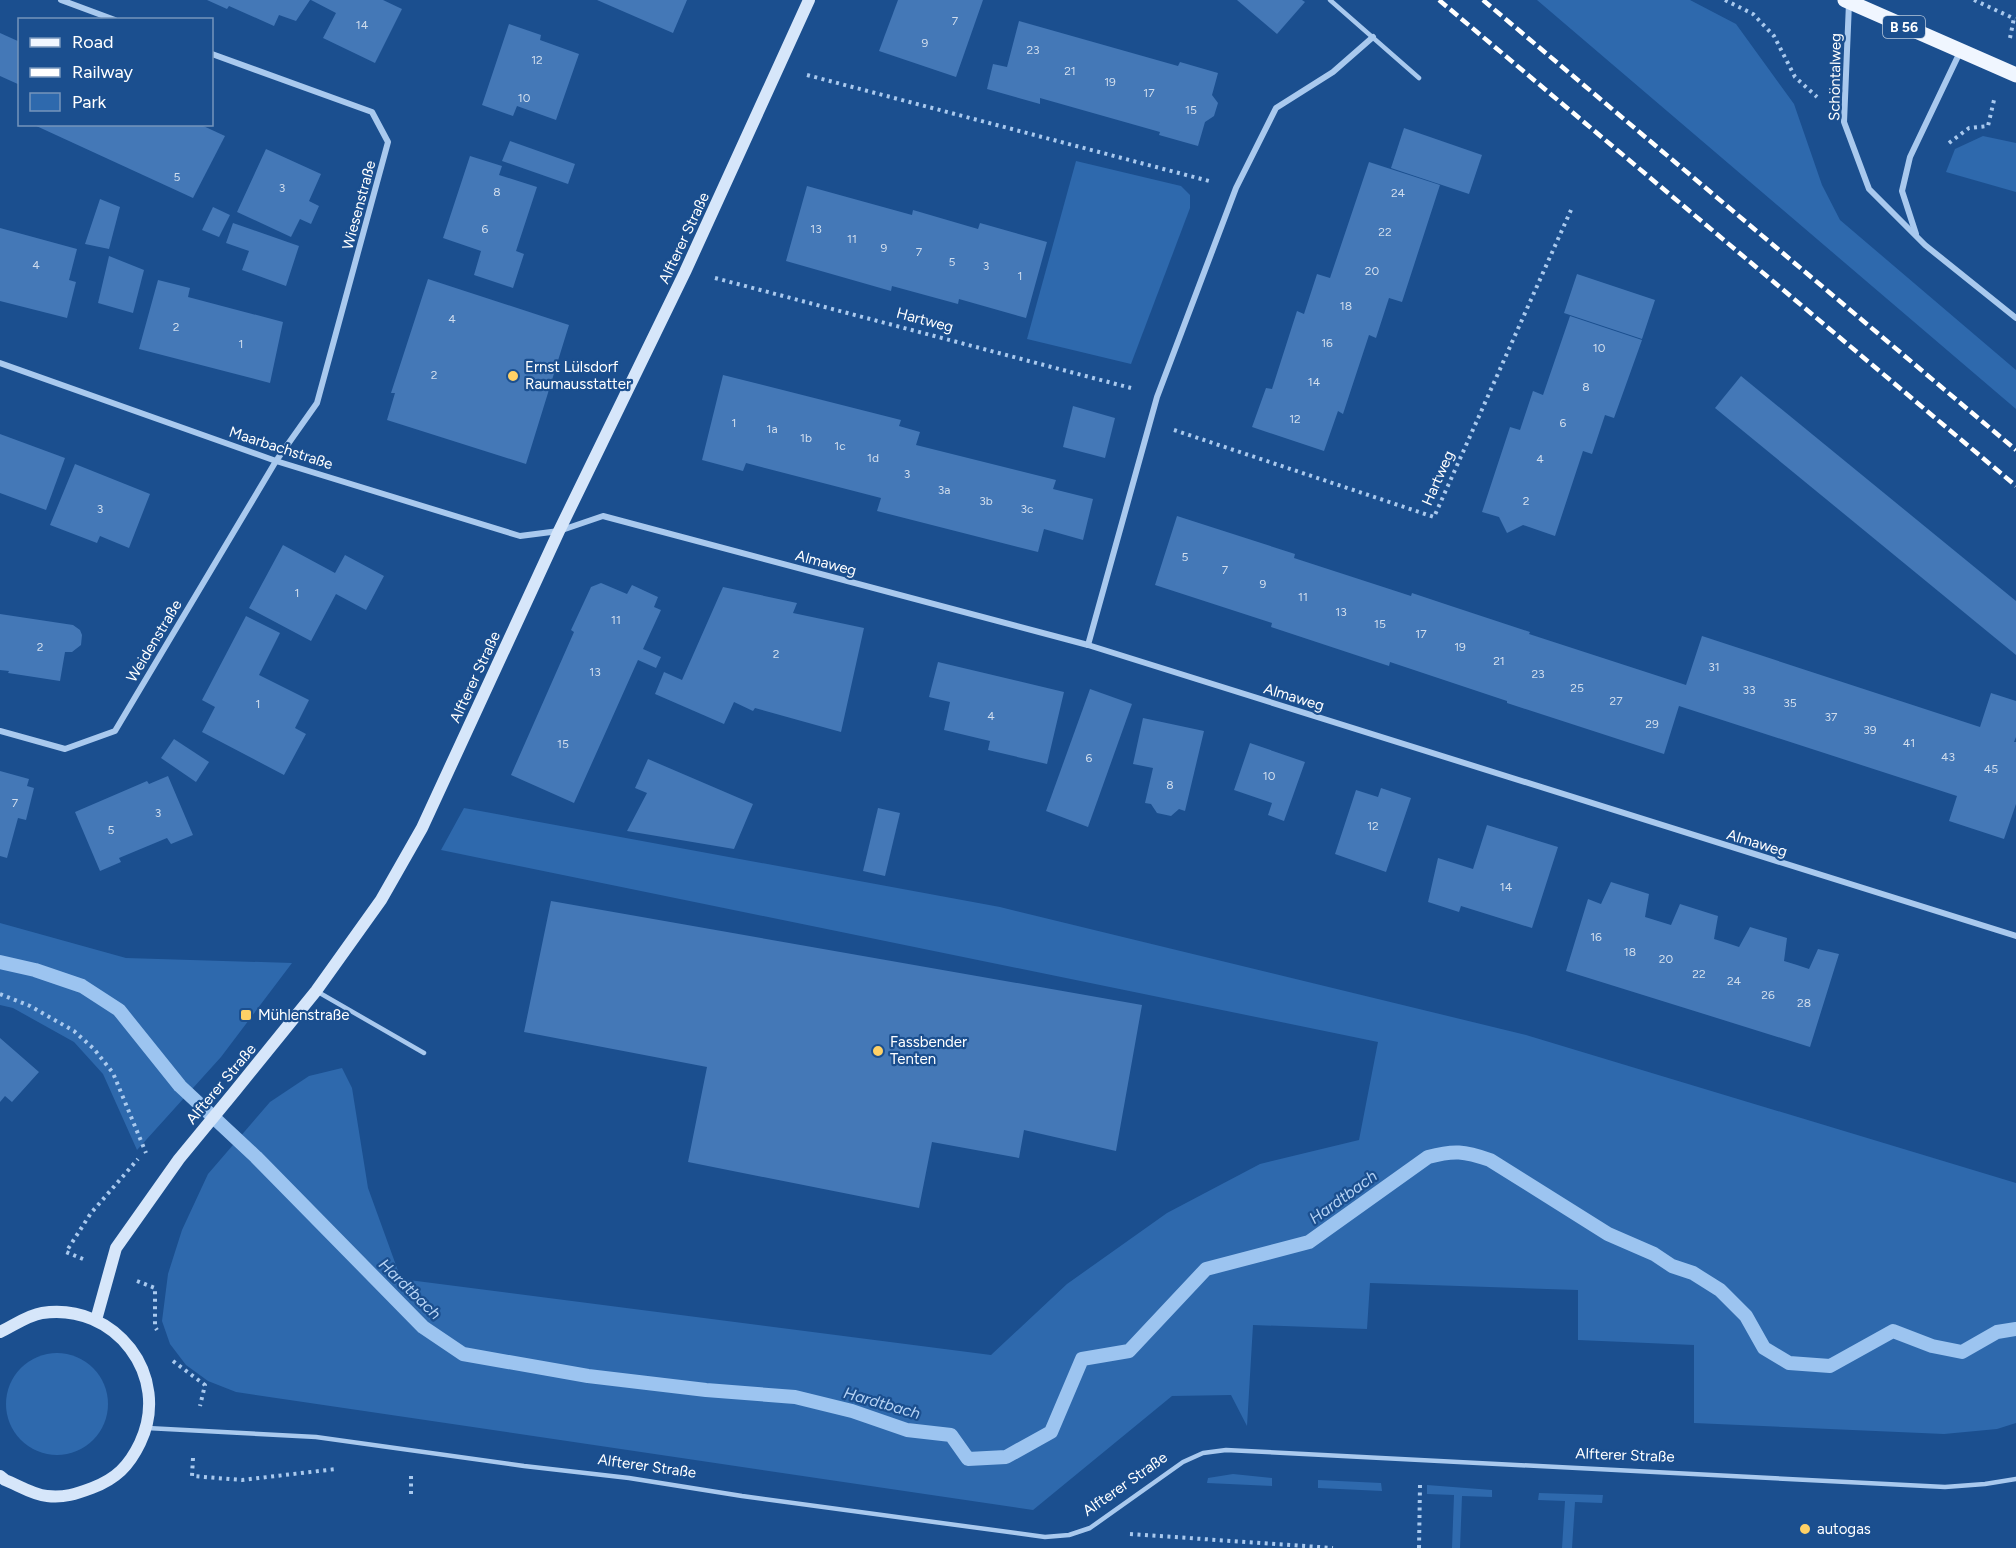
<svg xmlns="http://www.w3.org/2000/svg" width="2016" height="1548" font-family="Figtree,sans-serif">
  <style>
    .green { fill: #2e69ad }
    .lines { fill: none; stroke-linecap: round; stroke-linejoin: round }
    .stream { stroke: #9cc4f0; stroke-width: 14 }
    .building { fill: #4478b7 }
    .path { stroke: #a9c9ee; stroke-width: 4; stroke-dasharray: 3 4.5; stroke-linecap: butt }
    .lane { stroke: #a9c9ee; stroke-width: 4.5 }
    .street { stroke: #a9c9ee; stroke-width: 6 }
    .secondary { stroke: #d6e6fa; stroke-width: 12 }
    .primary { stroke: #f0f6ff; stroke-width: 15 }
    .rail { stroke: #fff; stroke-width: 4.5; stroke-dasharray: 10 4.5; stroke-linecap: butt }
    .poi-dot { fill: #ffd166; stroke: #1b4f8f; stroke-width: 2 }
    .labels { text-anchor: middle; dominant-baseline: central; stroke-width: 4.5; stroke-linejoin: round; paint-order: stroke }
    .number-label { font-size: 12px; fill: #d0dded }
    .shield { fill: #1b4f8f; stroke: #bbcadd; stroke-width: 1.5 }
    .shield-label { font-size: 14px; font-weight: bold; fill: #fff }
    .street-label { font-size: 15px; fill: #fff; stroke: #1b4f8f }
    .poi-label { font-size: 15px; fill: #fff; stroke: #1b4f8f; text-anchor: start }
    .water-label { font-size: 16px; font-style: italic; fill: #b5d3f5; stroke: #1b4f8f }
  </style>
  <rect width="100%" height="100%" fill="#1b4f8f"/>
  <g class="green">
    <path d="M1537,0H1690L1736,24L1794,104L1822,185L1840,220L2016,370V409Z"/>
    <path d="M1983,136L2016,143V192L1946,172L1955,149Z"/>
    <path d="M1076,161L1181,186L1190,195V208L1131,364L1027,339Z"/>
    <path d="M464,808L1000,907L1526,1035L2016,1183V1423L1997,1429L1944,1434L1694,1423V1345L1578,1340V1290L1370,1283L1367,1329L1253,1325L1247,1426L1231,1395L1172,1396L1033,1510L236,1392L208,1381L186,1365L170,1344L162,1321L168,1274L182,1230L208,1174L270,1102L309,1076L342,1068L352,1088L368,1188L401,1279L991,1355L1067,1284L1167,1213L1260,1164L1359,1140L1378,1042L441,850Z"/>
    <path d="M0,923L126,958L292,963L221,1057L137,1150L103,1074L74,1042L13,1008L0,1005Z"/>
    <circle cx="57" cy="1404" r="51"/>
    <path d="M1233,1474L1272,1478V1486L1207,1483L1208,1478Z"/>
    <path d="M1318,1480L1381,1483L1382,1491L1318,1488Z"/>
    <path d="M1427,1485L1492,1490V1497L1462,1496L1460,1548H1452L1454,1495L1427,1494Z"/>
    <path d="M1539,1493L1603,1495L1602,1503L1575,1502L1572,1548H1562L1565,1501L1538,1500Z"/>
  </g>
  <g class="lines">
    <path class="stream" d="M0,962L35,970L82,986L119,1010L180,1086L256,1157L423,1327L463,1354L588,1376L706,1390L795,1397L852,1411L907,1430L951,1435L968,1459L1006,1457L1051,1432L1082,1359L1129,1351L1206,1269L1309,1242L1428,1157C1454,1150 1464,1151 1490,1160L1608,1234L1654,1254L1672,1266L1693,1273L1720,1290L1746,1316L1764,1348L1789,1363L1830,1366L1893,1331L1932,1346L1962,1352L1997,1332L2016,1329"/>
  </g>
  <g class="building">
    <path d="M207,0H310L296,21L279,15L274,26L229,6L227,9Z"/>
    <path d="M311,0H383L402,9L375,63L323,38L336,13Z"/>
    <path d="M597,0H687L673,33Z"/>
    <path d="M898,0H983L956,77L879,51Z"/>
    <path d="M1237,0H1302L1305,2L1277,34Z"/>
    <path d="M1019,21L1178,66L1180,62L1218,73L1212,95L1218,103L1214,116L1205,122L1198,146L1159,135L1160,132L1040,98V104L987,89L993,64L1007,67Z"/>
    <path d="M509,24L541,35L540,40L579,54L556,120L517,106L513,116L482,105Z"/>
    <path d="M0,33L20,42V85L0,76Z"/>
    <path d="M32,124H199L225,136L193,198Z"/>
    <path d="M1404,128L1482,155L1469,194L1391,168Z"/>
    <path d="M510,141L575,164L568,184L502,161Z"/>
    <path d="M266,149L321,174L309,201L319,206L311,224L300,219L291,237L237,212Z"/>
    <path d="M470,156L502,166L499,175L537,187L516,251L524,254L513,288L474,275L481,251L443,238Z"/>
    <path d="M1369,162L1440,185L1402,302L1389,298L1376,338L1369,335L1343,414L1338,411L1324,451L1252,427L1266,388L1272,389L1297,311L1304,314L1317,274L1330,278Z"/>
    <path d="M807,186L912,215L913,210L978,229L980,223L1047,242L1026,318L959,299L958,304L892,286L891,291L786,261Z"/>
    <path d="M100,199L120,207L109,249L85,244Z"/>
    <path d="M213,207L230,215L219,237L202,230Z"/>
    <path d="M233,223L299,246L286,286L242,270L249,251L226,243Z"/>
    <path d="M0,228L77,249L69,280L76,282L67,318L0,301Z"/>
    <path d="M109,256L144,270L133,313L98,303Z"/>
    <path d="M1577,274L1655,300L1642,339L1564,313Z"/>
    <path d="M428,279L569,325L526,464L387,420L395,393H391Z"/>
    <path d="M158,280L190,288L188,297L283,322L270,383L139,349Z"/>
    <path d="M1570,316L1642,340L1614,418L1605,415L1592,454L1583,451L1555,536L1523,525L1507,533L1499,517L1482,512L1510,427L1520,430L1533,391L1543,395Z"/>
    <path d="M723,375L901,420L899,426L920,432L916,445L1056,480L1053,489L1093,499L1083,540L1044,529L1038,552L877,511L881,498L746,463L743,471L702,460Z"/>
    <path d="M1741,376L2016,601V655L1715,408Z"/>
    <path d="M1073,406L1115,418L1105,458L1063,447Z"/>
    <path d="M0,434L65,458L46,510L0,493Z"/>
    <path d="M75,464L150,494L129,548L100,536L97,543L50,525Z"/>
    <path d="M1177,516L1295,554L1294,558L1411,596L1412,593L1451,606L1530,632L1529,634L1686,685L1702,636L1980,727L1991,693L2016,701V737L2014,742H2016V804L2004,839L1949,821L1957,796L1679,706L1664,754L1507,703V701L1390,662L1389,666L1271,627L1272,623L1155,585Z"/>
    <path d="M283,545L335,573L345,555L384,576L366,610L336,594L311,641L249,608Z"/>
    <path d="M601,583L627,594L632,585L658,597L654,607L661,610L643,649L661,657L656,668L638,660L574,803L511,775L574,632L571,630L591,587Z"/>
    <path d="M723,587L797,603L793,613L864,628L841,732L755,708L753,711L734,702L724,724L655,694L664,672L682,680Z"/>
    <path d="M0,614L73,625L80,630L82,635L81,645L72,652H65L60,681L8,673L9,671L0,670Z"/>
    <path d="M246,616L280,633L259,675L309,700L295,728L306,734L284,775L202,732L215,707L202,700Z"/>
    <path d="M938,662L1064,692L1047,764L988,750L990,741L944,730L950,702L929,697Z"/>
    <path d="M1090,689L1132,704L1088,827L1046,811Z"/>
    <path d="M1143,718L1204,731L1185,811L1179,809L1171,816L1157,813L1151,804L1145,803L1153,768L1133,764Z"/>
    <path d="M174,739L209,762L196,782L161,758Z"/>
    <path d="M1250,743L1305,762L1284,821L1268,815L1272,803L1234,790Z"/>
    <path d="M648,759L753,804L734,849L627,831L647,793L635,788Z"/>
    <path d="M0,771L29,779L27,786L34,788L26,820L18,818L7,858L0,856Z"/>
    <path d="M168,776L193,835L171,844L167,838L119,858L121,862L100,871L75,812L147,781L149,784Z"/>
    <path d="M1381,788L1411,798L1386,872L1335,854L1356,790L1378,797Z"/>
    <path d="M878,808L900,813L885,876L863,871Z"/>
    <path d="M1487,825L1558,847L1532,928L1461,906L1459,912L1428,902L1438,858L1473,869Z"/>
    <path d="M1611,882L1649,894L1645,917L1671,925L1680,904L1718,916L1714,939L1727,943L1739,947L1750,927L1787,938L1784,961L1797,965L1809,969L1818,949L1839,954L1810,1047L1566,971L1588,899L1601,904Z"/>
    <path d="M551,901L1142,1005L1116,1151L1024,1130L1019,1158L932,1142L919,1208L688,1162L707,1067L524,1032Z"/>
    <path d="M0,1038L39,1072L12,1102L5,1096L0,1102Z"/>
  </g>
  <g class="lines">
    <g class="path">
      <path d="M1725,0L1753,14L1774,36L1795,77L1817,97"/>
      <path d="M1974,0L2015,19"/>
      <path d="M2010,38L2014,18"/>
      <path d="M807,75L1209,181"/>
      <path d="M1949,143L1969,128L1988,126L1994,100"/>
      <path d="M715,278L1131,388"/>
      <path d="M1174,430L1434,517L1571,210"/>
      <path d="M0,994L30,1006L74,1031L94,1049L113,1073L146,1153"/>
      <path d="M83,1259L66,1252L91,1213L138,1159"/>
      <path d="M137,1281L155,1288V1327L157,1330"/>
      <path d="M173,1361L205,1385L200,1406"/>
      <path d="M193,1458L192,1476L242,1480L336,1469"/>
      <path d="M411,1476V1496"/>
      <path d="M1130,1534L1333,1548"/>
      <path d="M1419,1548L1420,1485"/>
    </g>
    <g class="lane">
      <path d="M1330,0L1419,78"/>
      <path d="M318,992L424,1053"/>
      <path d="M147,1428L316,1437L524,1466L629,1478L742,1496L1045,1537L1069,1535L1090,1528L1183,1462L1203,1453L1226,1450L1945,1487L1985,1484L2016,1479"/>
    </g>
    <g class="street">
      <path d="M61,0L115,20"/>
      <path d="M1849,3L1844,122L1869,189L1925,245L2016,318"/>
      <path d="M1916,234L1902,191L1910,157L1960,52"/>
      <path d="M0,363L276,461L520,536L559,531L603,516L1088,645L2016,936"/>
      <path d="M1088,645L1157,397L1236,188L1276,108L1333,72L1373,37"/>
      <path d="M0,731L65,749L115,731L276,461L317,403L388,142L372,112L212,54"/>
    </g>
    <g class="secondary">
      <path d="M96,1320L116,1248L179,1159L235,1091L316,991L381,900L422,828L559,531L685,272L809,0"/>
      <path d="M0,1332C13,1326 28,1315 42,1313C115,1302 172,1376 140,1443C129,1466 116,1479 92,1488C76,1494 64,1498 47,1496C33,1495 18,1485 5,1480L0,1476"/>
    </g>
    <path class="primary" d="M1845,0L2016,75"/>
    <g class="rail">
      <path d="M1439,0L2016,486"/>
      <path d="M1483,0L2016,450"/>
    </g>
  </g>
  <g class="poi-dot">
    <circle cx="513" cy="376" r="6"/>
    <rect x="240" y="1009" width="12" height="12" rx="3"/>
    <circle cx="878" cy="1051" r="6"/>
    <circle cx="1805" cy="1529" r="6"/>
  </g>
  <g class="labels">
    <g class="number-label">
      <text x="955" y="21">7</text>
      <text x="362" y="25">14</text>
      <text x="925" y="43">9</text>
      <text x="1033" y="50">23</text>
      <text x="537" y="60">12</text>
      <text x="1070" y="71">21</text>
      <text x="1110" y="82">19</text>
      <text x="1149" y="93">17</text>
      <text x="524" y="98">10</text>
      <text x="1191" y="110">15</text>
      <text x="177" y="177">5</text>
      <text x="282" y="188">3</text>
      <text x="497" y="192">8</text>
      <text x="1398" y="193">24</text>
      <text x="485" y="229">6</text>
      <text x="816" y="229">13</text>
      <text x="1385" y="232">22</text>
      <text x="852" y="239">11</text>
      <text x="884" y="248">9</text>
      <text x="919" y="252">7</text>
      <text x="952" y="262">5</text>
      <text x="36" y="265">4</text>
      <text x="986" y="266">3</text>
      <text x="1372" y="271">20</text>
      <text x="1020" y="276">1</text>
      <text x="1346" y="306">18</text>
      <text x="452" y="319">4</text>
      <text x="176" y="327">2</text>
      <text x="1327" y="343">16</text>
      <text x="241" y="344">1</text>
      <text x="1599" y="348">10</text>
      <text x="434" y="375">2</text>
      <text x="1314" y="382">14</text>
      <text x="1586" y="387">8</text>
      <text x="1295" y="419">12</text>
      <text x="734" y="423">1</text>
      <text x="1563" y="423">6</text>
      <text x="772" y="429">1a</text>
      <text x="806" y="438">1b</text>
      <text x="840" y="446">1c</text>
      <text x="873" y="458">1d</text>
      <text x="1540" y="459">4</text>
      <text x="907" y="474">3</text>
      <text x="944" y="490">3a</text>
      <text x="986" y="501">3b</text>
      <text x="1526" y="501">2</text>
      <text x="100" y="509">3</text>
      <text x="1027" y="509">3c</text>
      <text x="1185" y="557">5</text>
      <text x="1225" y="570">7</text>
      <text x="1263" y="584">9</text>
      <text x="297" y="593">1</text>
      <text x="1303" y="597">11</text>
      <text x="1341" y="612">13</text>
      <text x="616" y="620">11</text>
      <text x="1380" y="624">15</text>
      <text x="1421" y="634">17</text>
      <text x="40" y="647">2</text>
      <text x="1460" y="647">19</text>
      <text x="776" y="654">2</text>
      <text x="1499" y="661">21</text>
      <text x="1714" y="667">31</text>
      <text x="595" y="672">13</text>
      <text x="1538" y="674">23</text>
      <text x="1577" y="688">25</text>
      <text x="1749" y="690">33</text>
      <text x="1616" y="701">27</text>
      <text x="1790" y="703">35</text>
      <text x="258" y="704">1</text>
      <text x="991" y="716">4</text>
      <text x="1831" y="717">37</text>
      <text x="1652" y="724">29</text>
      <text x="1870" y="730">39</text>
      <text x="1909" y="743">41</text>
      <text x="563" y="744">15</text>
      <text x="1948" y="757">43</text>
      <text x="1089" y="758">6</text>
      <text x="1991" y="769">45</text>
      <text x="1269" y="776">10</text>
      <text x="1170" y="785">8</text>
      <text x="15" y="803">7</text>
      <text x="158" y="813">3</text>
      <text x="1373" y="826">12</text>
      <text x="111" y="830">5</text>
      <text x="1506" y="887">14</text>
      <text x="1596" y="937">16</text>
      <text x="1630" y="952">18</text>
      <text x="1666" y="959">20</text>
      <text x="1699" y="974">22</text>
      <text x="1734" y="981">24</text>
      <text x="1768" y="995">26</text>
      <text x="1804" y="1003">28</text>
    </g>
    <rect class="shield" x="1883" y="16" width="42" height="22" rx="4.5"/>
    <g class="shield-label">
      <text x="1904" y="27">B 56</text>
    </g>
    <g class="street-label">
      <text transform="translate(1835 77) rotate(-89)">Schöntalweg</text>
      <text transform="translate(359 205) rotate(-75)">Wiesenstraße</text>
      <text transform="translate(684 238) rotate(-65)">Alfterer Straße</text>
      <text transform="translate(925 320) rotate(15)">Hartweg</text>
      <text transform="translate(281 448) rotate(18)">Maarbachstraße</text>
      <text transform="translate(1438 478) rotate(-66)">Hartweg</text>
      <text transform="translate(826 563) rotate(15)">Almaweg</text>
      <text transform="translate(154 641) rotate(-59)">Weidenstraße</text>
      <text transform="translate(475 677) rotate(-65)">Alfterer Straße</text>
      <text transform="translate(1294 697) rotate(17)">Almaweg</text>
      <text transform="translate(1757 843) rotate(17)">Almaweg</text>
      <text transform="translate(221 1084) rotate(-50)">Alfterer Straße</text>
      <text transform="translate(1625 1455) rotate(2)">Alfterer Straße</text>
      <text transform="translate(647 1466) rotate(8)">Alfterer Straße</text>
      <text transform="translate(1125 1484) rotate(-35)">Alfterer Straße</text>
    </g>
    <g class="poi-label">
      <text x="525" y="367">Ernst Lülsdorf<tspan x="525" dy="17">Raumausstatter</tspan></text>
      <text x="258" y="1015">Mühlenstraße</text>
      <text x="890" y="1042">Fassbender<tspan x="890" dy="17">Tenten</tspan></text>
      <text x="1817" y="1529">autogas</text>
    </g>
    <g class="water-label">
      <text transform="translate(1343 1197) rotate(-36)">Hardtbach</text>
      <text transform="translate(410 1289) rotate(44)">Hardtbach</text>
      <text transform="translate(882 1403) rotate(16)">Hardtbach</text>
    </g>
  </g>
  <rect x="18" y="18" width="195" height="108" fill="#1b4f8f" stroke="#7695bc" stroke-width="1.5"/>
  <rect x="30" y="38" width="30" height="9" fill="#f0f6ff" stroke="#7695bc" stroke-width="1.5"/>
  <text x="72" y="48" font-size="18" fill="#ffffff">Road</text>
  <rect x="30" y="68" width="30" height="9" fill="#ffffff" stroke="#7695bc" stroke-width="1.5"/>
  <text x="72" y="78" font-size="18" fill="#ffffff">Railway</text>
  <rect x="30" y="93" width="30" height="18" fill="#2e69ad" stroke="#7695bc" stroke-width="1.5"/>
  <text x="72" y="108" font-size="18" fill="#ffffff">Park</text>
</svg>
